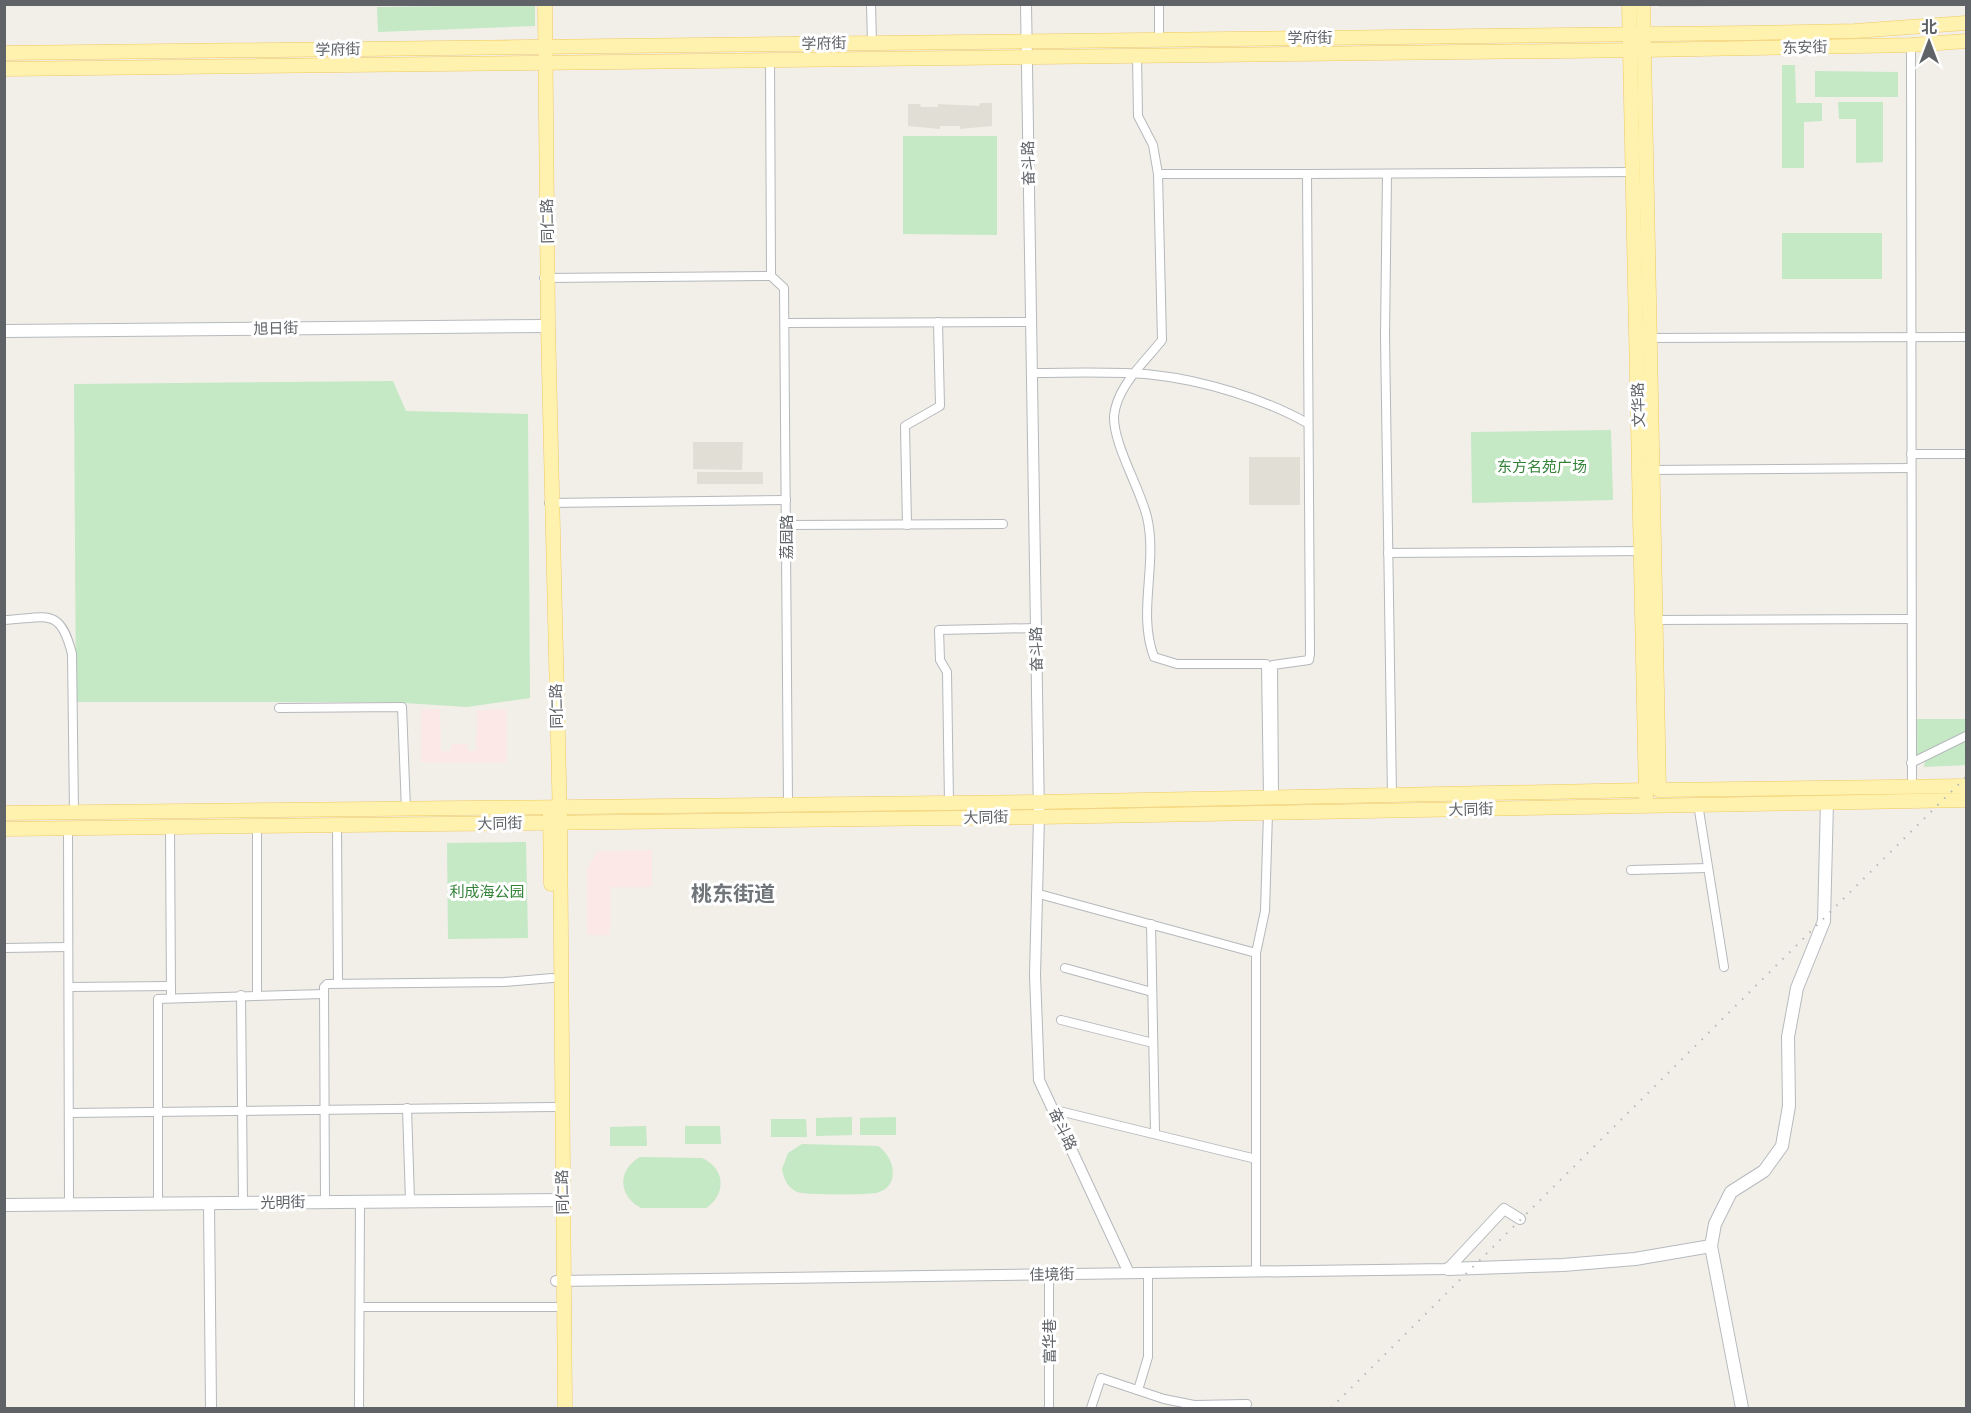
<svg xmlns="http://www.w3.org/2000/svg" width="1971" height="1413" font-family="'Archivo Narrow','Noto Sans SC',sans-serif">
  <style>
    .education { fill: #e1ded6 }
    .medical { fill: #fce8e6 }
    .green { fill: #c5e8c5 }
    .lines { fill: none; stroke-linecap: round; stroke-linejoin: round }
    .minor-casing { stroke: #b5b8bc; stroke-width: 10 }
    .tertiary-casing { stroke: #b5b8bc; stroke-width: 12 }
    .secondary-casing { stroke: #b6babf; stroke-width: 14 }
    .primary-casing { stroke: #f2c960; stroke-width: 15 }
    .minor { stroke: #fff; stroke-width: 8 }
    .tertiary { stroke: #fff; stroke-width: 10 }
    .secondary { stroke: #fff; stroke-width: 12 }
    .primary { stroke: #fff2af; stroke-width: 14 }
    .rail { stroke: #b6b7b8; stroke-width: 2; stroke-dasharray: 1.5 8; stroke-linecap: butt }
    .labels { text-anchor: middle; dominant-baseline: central; stroke-width: 6; stroke-linejoin: round; paint-order: stroke }
    .street-label { font-size: 15px; fill: #5f6368; stroke: #fff }
    .park-label { font-size: 15px; fill: #348238; stroke: #fff }
    .district-label { font-size: 21px; font-weight: bold; fill: #70757a; stroke: #fff }
  </style>
  <rect width="100%" height="100%" fill="#f1efe8"/>
  <g class="education">
    <path d="M1659,4H1916V5L1659,7Z"/>
    <path d="M980,103H992V126L960,129V126H940V129L908,126V104H920L921,107H938V104L979,106Z"/>
    <path d="M693,442H743L742,470L693,469Z"/>
    <rect x="1249" y="457" width="51" height="48"/>
    <rect x="697" y="472" width="66" height="12"/>
  </g>
  <g class="medical">
    <path d="M421,709H440L441,751H451V744H467L468,751H476L477,710H506V762H421Z"/>
    <path d="M652,850V887H610V935H587V868L598,851Z"/>
  </g>
  <g class="green">
    <path d="M535,5V26L378,32L377,7Z"/>
    <path d="M1782,65H1795L1796,103H1822V121L1804,122V168H1782Z"/>
    <path d="M1815,71L1898,72V97H1815Z"/>
    <path d="M1838,102H1883V162L1856,163V119H1839Z"/>
    <path d="M903,136H997V235L903,234Z"/>
    <rect x="1782" y="233" width="100" height="46"/>
    <path d="M393,381L406,411L528,414L530,698L467,707L389,702H76L74,384Z"/>
    <path d="M1611,430L1613,500L1472,503L1471,432Z"/>
    <path d="M1911,719H1966V765L1924,767L1925,758L1911,763Z"/>
    <path d="M526,842L528,938L448,939L447,843Z"/>
    <path d="M852,1117V1135L816,1136V1118Z"/>
    <path d="M896,1117V1135H860V1118Z"/>
    <path d="M771,1119H806L807,1137H771Z"/>
    <path d="M646,1126L647,1146H610V1127Z"/>
    <path d="M685,1126H720L721,1144H685Z"/>
    <path d="M802,1144L878,1146C895,1157 901,1187 876,1193C866,1195 804,1195 797,1192C787,1187 784,1179 782,1169L788,1153Z"/>
    <path d="M640,1157L702,1158C725,1168 727,1194 706,1208H641C618,1196 617,1170 640,1157Z"/>
  </g>
  <g class="lines">
    <g class="minor-casing">
      <g id="minor">
        <path d="M871,4L872,42"/>
        <path d="M1159,4V38"/>
        <path d="M1911,45L1912,786"/>
        <path d="M1137,55L1138,116L1153,145L1158,174L1162,340C1144,363 1117,386 1114,416C1113,444 1140,488 1147,517C1158,564 1137,612 1154,657L1177,664H1266L1268,797"/>
        <path d="M770,59L771,276"/>
        <path d="M1158,174H1307L1310,654L1309,660L1273,665L1274,797"/>
        <path d="M1307,174L1634,172"/>
        <path d="M1387,174L1385,336L1392,796"/>
        <path d="M771,276L784,288L788,805"/>
        <path d="M544,278L771,276"/>
        <path d="M785,323L1032,322"/>
        <path d="M1646,338L1966,337"/>
        <path d="M1033,373C1073,373 1114,371 1154,375C1202,380 1265,399 1307,423"/>
        <path d="M1911,454H1966"/>
        <path d="M1649,470L1911,468"/>
        <path d="M549,503L786,500"/>
        <path d="M786,525L1003,524"/>
        <path d="M907,525L905,426L940,406L938,322"/>
        <path d="M1388,553L1643,551"/>
        <path d="M4,620C47,618 60,606 72,654L74,812"/>
        <path d="M1654,620L1911,619"/>
        <path d="M279,708L402,707L406,810"/>
        <path d="M1911,763L1966,736"/>
        <path d="M949,803L947,672L940,660L939,630L1036,628"/>
        <path d="M1698,804L1724,967"/>
        <path d="M257,825V995"/>
        <path d="M337,825L338,983"/>
        <path d="M170,827L171,998"/>
        <path d="M68,828L69,1204"/>
        <path d="M1631,870L1708,868"/>
        <path d="M1039,894L1256,953"/>
        <path d="M1151,924L1155,1132"/>
        <path d="M4,948L68,947"/>
        <path d="M1065,968L1152,992"/>
        <path d="M69,987L171,986"/>
        <path d="M241,995L243,1203"/>
        <path d="M1061,1020L1153,1043"/>
        <path d="M407,1108L410,1201"/>
        <path d="M1055,1110L1256,1159"/>
        <path d="M69,1113L554,1107"/>
        <path d="M325,1202L324,987L327,984L504,982L552,978"/>
        <path d="M158,1203V999L324,994"/>
        <path d="M1256,1271V953L1265,911L1268,813"/>
        <path d="M360,1307H556"/>
        <path d="M1138,1390L1148,1357V1273"/>
        <path d="M359,1408L360,1202"/>
        <path d="M1049,1408V1274"/>
        <path d="M1091,1408L1101,1378L1164,1399L1194,1405L1247,1404"/>
      </g>
    </g>
    <g class="tertiary-casing">
      <g id="tertiary">
        <path d="M1026,4L1039,817L1035,975L1039,1080L1129,1273"/>
        <path d="M209,1203L211,1408"/>
        <path d="M556,1281L1448,1269L1504,1209L1520,1219"/>
      </g>
    </g>
    <g class="secondary-casing">
      <g id="secondary">
        <path d="M4,331L548,326"/>
        <path d="M4,1205L562,1200"/>
        <path d="M1448,1269L1563,1265L1635,1259L1711,1246"/>
        <path d="M1742,1408L1711,1246L1715,1224L1731,1192L1764,1171L1782,1146L1789,1106L1788,1037L1797,988L1824,921L1827,802"/>
      </g>
    </g>
    <g class="primary-casing">
      <g id="primary">
        <path d="M545,4L548,326L560,821L565,1408"/>
        <path d="M1629,4L1646,797"/>
        <path d="M1643,4L1659,790L1966,786"/>
        <path d="M4,53L1749,33L1855,31L1966,23"/>
        <path d="M4,69L1643,50L1911,45L1966,41"/>
        <path d="M4,813L1038,802L1646,790"/>
        <path d="M550,813L551,884"/>
        <path d="M4,829L1039,817L1966,800"/>
      </g>
    </g>
    <use href="#minor" class="minor"/>
    <use href="#tertiary" class="tertiary"/>
    <use href="#secondary" class="secondary"/>
    <use href="#primary" class="primary"/>
    <path class="rail" d="M1331,1408L1966,777"/>
  </g>
  <g class="labels">
    <g class="street-label">
      <text x="1310" y="37">学府街</text>
      <text transform="translate(824 43) rotate(-1)">学府街</text>
      <text transform="translate(1805 47) rotate(-1)">东安街</text>
      <text transform="translate(338 49) rotate(-1)">学府街</text>
      <text transform="translate(1028 163) rotate(-91)">奋斗路</text>
      <text transform="translate(547 221) rotate(-91)">同仁路</text>
      <text transform="translate(276 328) rotate(-1)">旭日街</text>
      <text transform="translate(1638 405) rotate(-92)">文华路</text>
      <text transform="translate(786 537) rotate(-90)">荔园路</text>
      <text transform="translate(1036 649) rotate(-91)">奋斗路</text>
      <text transform="translate(556 706) rotate(-91)">同仁路</text>
      <text transform="translate(1471 809) rotate(-1)">大同街</text>
      <text transform="translate(986 817) rotate(-1)">大同街</text>
      <text transform="translate(500 823) rotate(-1)">大同街</text>
      <text transform="translate(1063 1129) rotate(65)">奋斗路</text>
      <text transform="translate(562 1192) rotate(-91)">同仁路</text>
      <text transform="translate(283 1202) rotate(-1)">光明街</text>
      <text transform="translate(1052 1274) rotate(-1)">佳境街</text>
      <text transform="translate(1049 1341) rotate(-90)">富华巷</text>
    </g>
    <g class="park-label">
      <text x="1542" y="466">东方名苑广场</text>
      <text x="487" y="891">利成海公园</text>
    </g>
    <g class="district-label">
      <text x="733" y="893">桃东街道</text>
    </g>
  </g>
  <rect width="1971" height="1413" fill="none" stroke="#5f6368" stroke-width="12"/>
  <g transform="translate(1929 42)" stroke="#ffffff" stroke-width="4.5" paint-order="stroke">
  <path d="M0-4.5L10 22L0 15L-10 22Z" fill="#5f6368"/>
  <text y="-9" font-size="16" font-weight="bold" text-anchor="middle" fill="#5f6368">北</text>
  </g>
</svg>
